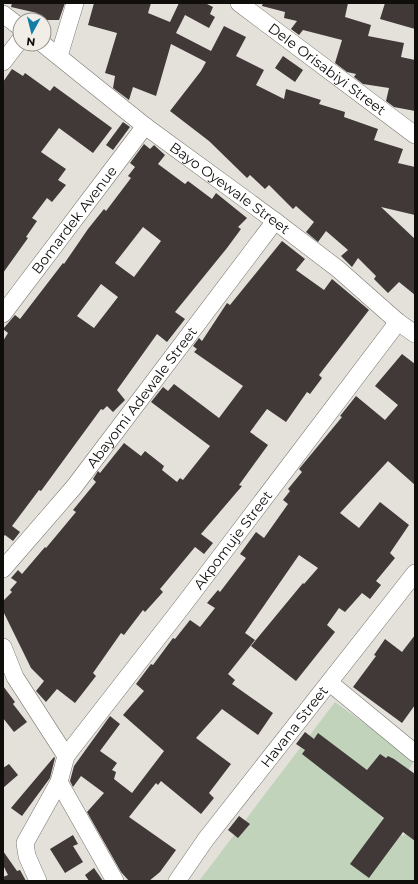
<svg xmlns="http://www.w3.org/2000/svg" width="418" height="884" font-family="Montserrat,sans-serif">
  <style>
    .green { fill: #c2d3bc }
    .building { fill: #413938; fill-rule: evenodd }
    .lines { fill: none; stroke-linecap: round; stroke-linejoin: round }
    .minor-casing { stroke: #77756e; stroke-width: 18 }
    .minor { stroke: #fff; stroke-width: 17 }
    .labels { text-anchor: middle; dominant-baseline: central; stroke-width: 4; stroke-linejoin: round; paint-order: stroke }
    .street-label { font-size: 14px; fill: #0f0e0b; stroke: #f0eee6 }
  </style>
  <rect width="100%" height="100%" fill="#e3e1d9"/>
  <path class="green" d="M335,702L415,760L379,815L403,836L415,822V881H199Z"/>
  <g class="building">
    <path d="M12,3H65L59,20H31L37,13L11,7Z"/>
    <path d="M94,3H151L148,13L170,22L179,3H205L213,7L210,14L215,17L209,28L185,15L176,33L211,51L224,26L246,37L236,56L264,70L256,85L284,99L286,89L321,100L319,104L345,112L344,117L378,129L374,140L403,149L398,163L415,167V215L381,207L415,239V295L399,282L388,293L374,279L376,276L358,258L352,267L341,256L348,250L326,231L318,242L306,232L314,222L296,206L293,209L269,185L265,189L250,175L247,178L209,141L170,111L201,71L206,62L171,44L156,96L133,87L129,100L113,88L115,76L105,73L117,33L88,25Z"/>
    <path d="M263,3H348L345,17L371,25L368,36L404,43L401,57L415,60V111L394,107L386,101L389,88L363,84L354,77L356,74L347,72L335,63L342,40L303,30L299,35L291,29L297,21L284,18L285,12L262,6Z"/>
    <path d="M385,3H415V29L380,19Z"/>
    <path d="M283,56L303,70L295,82L275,68Z"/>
    <path d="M12,69L23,76L25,73L50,91L54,86L112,128L93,153L59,128L41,152L66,169L58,180L66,185L52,202L47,198L32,218L37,221L26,237L28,238L3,273V82Z"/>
    <path d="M123,122L130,127L113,150L106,145Z"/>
    <path d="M144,144L150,149L154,145L165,155L158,164L185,184L188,181L212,199L216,193L247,218L238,227L241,229L227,248L175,312L185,319L167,342L157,334L117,390L125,400L113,412L107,406L103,410L101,409L41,491L39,490L12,526L20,532L13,541L5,535L3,537V341L8,333L3,329L15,315L20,319L63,263L64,264L88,229L104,209L106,211L131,178L128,176L135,167L130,163ZM143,227L161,241L134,277L115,263ZM101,284L118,297L94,328L77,316Z"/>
    <path d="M282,241L305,259L296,270L324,290L332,279L369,310L319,375L322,378L310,394L307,392L286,422L267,409L250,432L268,445L239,485L242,486L201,534L213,543L204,554L195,547L160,589L163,592L145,612L143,610L124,635L121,633L93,673L96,676L75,703L57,689L46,702L36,691L44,681L31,668L3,611V601L12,592L10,590L17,582L11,578L18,570L22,574L45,547L46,548L76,512L73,510L96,482L93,479L98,471L100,473L124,443L141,456L145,451L164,466L162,470L177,482L180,478L183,480L210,446L151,402L163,387L168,391L174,384L219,418L243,386L194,352L197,349L193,346L199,338L202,341L227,303L230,305Z"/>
    <path d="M402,354L415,364V485L388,461L340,513L359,528L380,502L409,525L390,553L395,558L376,581L381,585L370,599L362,593L345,612L339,608L327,625L335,632L296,681L251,646L303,583L304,584L318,568L299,555L245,633L255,640L228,674L235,680L232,684L273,713L258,735L222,709L196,738L231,764L209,793L214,798L201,814L161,781L158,785L156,783L129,817L176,850L160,872L149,881H129L121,872L87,812L104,793L81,776L73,787L70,781L74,766L110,716L120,724L100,751L117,763L112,770L116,772L114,779L132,793L164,751L123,715L144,691L136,684L151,664L153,665L173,638L175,639L190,620L200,627L215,608L207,603L218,590L220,592L246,558L240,554L256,532L264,538L288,504L283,500L290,491L288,489L302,472L299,469L342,417L340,416L356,396L385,420L398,405L375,386Z"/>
    <path d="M415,635V705L402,723L353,687L376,656L374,655L385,639L402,652Z"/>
    <path d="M3,686L15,702L13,704L27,722L14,732L3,718Z"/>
    <path d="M305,732L314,739L318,733L367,770L380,754L386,758L388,756L394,759L415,774V841L403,832L369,878L350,864L384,818L302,754L305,750L296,744Z"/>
    <path d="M54,757L55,758L50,778L22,816L11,808Z"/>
    <path d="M9,764L18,775L3,788V768Z"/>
    <path d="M239,816L250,824L238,838L228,830Z"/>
    <path d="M73,835L78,844L73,846L83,862L65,873L50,849Z"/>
    <path d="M3,851L17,871L20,870L26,881H3V877L8,875L3,865Z"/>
    <path d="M94,868L103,881H89L85,875Z"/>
  </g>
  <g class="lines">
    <g class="minor-casing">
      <g id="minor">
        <path id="s1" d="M239,3L415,135"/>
        <path d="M3,14L20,27"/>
        <path id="s2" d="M43,44L145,126L275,221L338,269L398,322L415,334"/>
        <path d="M59,56L75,3"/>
        <path d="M3,62L20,40"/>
        <path id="s3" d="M3,314L145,126"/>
        <path id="s4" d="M3,569L74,487L275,221"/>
        <path d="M3,647L15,677L66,756L59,782L25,843L27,856L38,881"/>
        <path d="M330,683L415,753"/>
        <path id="s5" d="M66,756L185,603L398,322"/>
        <path d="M59,782L115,881"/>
        <path id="s6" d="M177,881L206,839L415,573"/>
      </g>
    </g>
    <use href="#minor" class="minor"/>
  </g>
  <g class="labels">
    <g class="street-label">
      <text stroke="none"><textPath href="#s1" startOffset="110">Dele Orisabiyi Street</textPath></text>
      <text stroke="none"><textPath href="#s2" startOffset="236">Bayo Oyewale Street</textPath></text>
      <text stroke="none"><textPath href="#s3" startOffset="118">Bomardek Avenue</textPath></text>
      <text stroke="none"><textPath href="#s4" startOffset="221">Abayomi Adewale Street</textPath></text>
      <text stroke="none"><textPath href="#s5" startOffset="273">Akpomuje Street</textPath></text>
      <text stroke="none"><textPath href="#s6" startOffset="194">Havana Street</textPath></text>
    </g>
  </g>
  <rect width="418" height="884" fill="none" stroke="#0f0e0b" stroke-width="8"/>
  <g transform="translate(32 32) rotate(187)"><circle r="19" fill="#f0eee6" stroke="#96948e"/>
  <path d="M0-3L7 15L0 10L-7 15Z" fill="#147da7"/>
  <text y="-6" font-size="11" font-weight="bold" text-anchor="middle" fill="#0f0e0b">N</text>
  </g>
</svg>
